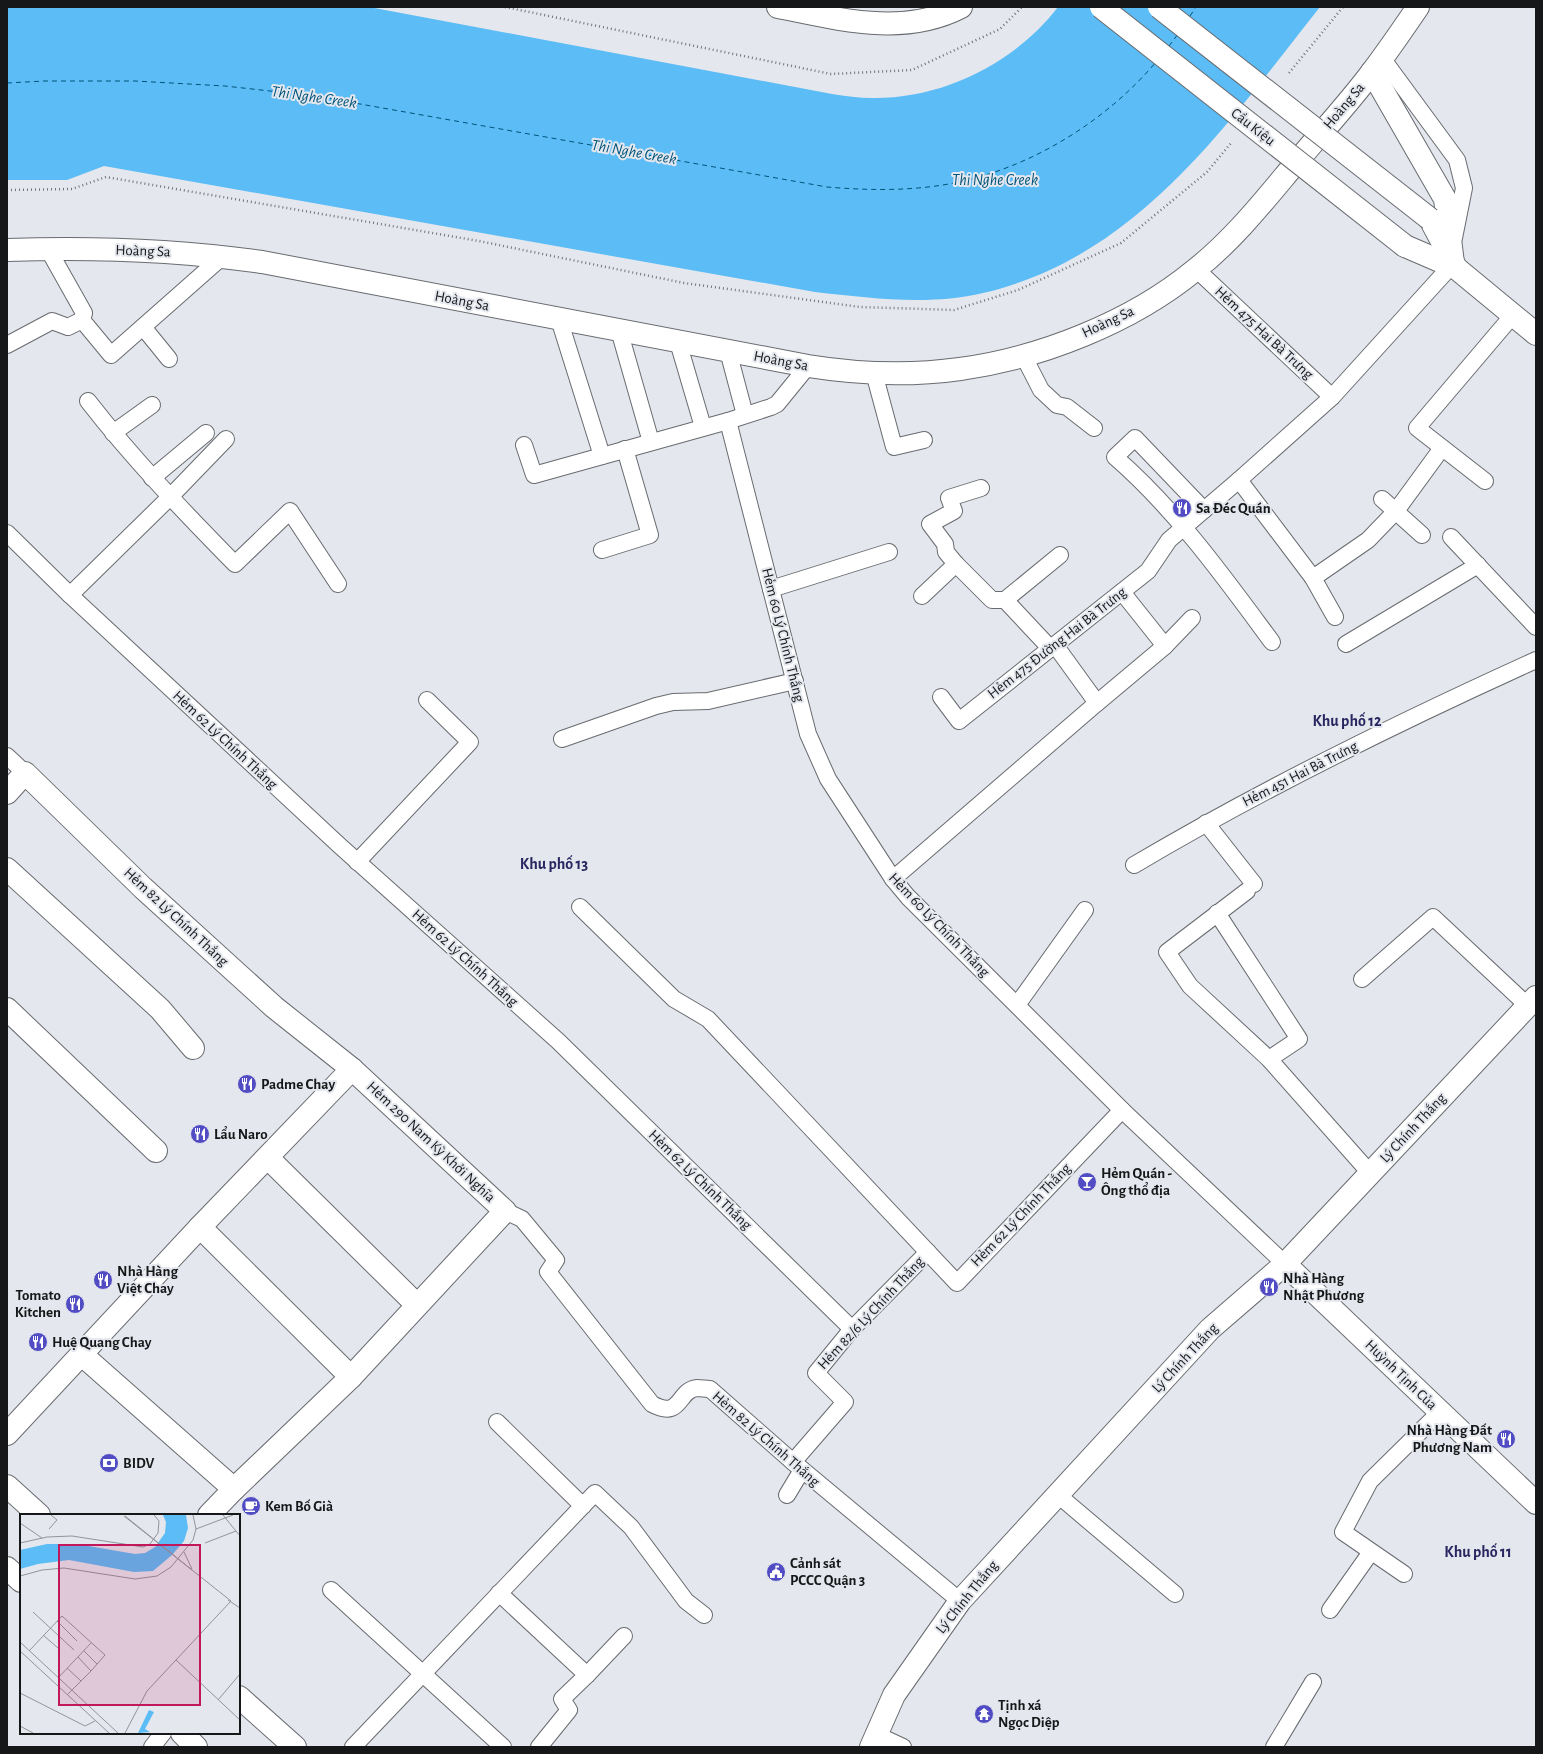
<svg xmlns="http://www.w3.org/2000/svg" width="1543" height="1754" font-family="'Alegreya Sans',sans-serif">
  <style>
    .water { fill: #5bbcf6 }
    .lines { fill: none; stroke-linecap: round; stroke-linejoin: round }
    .ferry { stroke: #015379; stroke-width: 1; stroke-dasharray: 5 4; stroke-linecap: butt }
    .lane-casing { stroke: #686b6f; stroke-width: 18 }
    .street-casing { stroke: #686b6f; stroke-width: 24 }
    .secondary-casing { stroke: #686b6f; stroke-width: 24 }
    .primary-casing { stroke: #686b6f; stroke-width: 24 }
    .path { stroke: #747579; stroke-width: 2.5; stroke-dasharray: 1 3; stroke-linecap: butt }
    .lane { stroke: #fff; stroke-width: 16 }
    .street { stroke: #fff; stroke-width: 22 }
    .secondary { stroke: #fff; stroke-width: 22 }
    .primary { stroke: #fff; stroke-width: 22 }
    .primary-bridge-casing { stroke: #686b6f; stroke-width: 24; stroke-linecap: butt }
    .primary-bridge { stroke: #fff; stroke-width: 22 }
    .labels { text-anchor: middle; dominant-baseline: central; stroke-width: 4; stroke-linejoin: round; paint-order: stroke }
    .street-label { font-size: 15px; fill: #161719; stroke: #e4e7ed }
    .poi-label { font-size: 15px; font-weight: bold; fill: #161719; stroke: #e4e7ed; text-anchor: start }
    .water-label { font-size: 16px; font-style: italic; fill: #015379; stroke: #e4e7ed }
    .neighbourhood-label { font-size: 16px; font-weight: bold; fill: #282761; stroke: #e4e7ed }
    .inset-river { fill: none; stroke: #5bbcf6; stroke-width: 2 }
    .inset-road { fill: none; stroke: #929498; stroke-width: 1 }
    .view { fill: #c2185b; fill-opacity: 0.15; stroke: #c2185b; stroke-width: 2 }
    .inset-edge { fill: none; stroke: #161719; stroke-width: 2 }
  </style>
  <rect width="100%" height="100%" fill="#e4e7ed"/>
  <path class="water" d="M7,7H369L832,94C845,96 859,98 872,98C943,99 1015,63 1058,7H1320C1227,124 1138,257 983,293C929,306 869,298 815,292L104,166L67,180H7Z"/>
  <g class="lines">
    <g class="ferry">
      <path d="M1190,16L1196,7"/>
      <path d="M1169,46L1178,34"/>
      <path d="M7,83L45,81H135L225,86L315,96L827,187C864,190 899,191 936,186C1019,175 1102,126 1156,62"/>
    </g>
    <g class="lane-casing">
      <g id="lane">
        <path d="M1382,58L1457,160L1464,188L1454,238"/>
        <path d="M48,249L84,313L82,320"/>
        <path d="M1196,269L1332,397"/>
        <path d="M559,319L602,456"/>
        <path d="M143,327L169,359"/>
        <path d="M619,330L651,442"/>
        <path d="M678,342L703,427"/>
        <path d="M7,345L52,321L68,327L82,320L111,355L222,257"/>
        <path d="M728,351L745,415"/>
        <path d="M1023,355L1041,390L1057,405L1067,407L1094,428"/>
        <path d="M874,373L894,447L924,440"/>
        <path d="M88,401C133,459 184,512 235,564L290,511L338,584"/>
        <path d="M728,421L808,734L828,779L893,879L908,897L1122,1110L1285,1264"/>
        <path d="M113,433L152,405"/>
        <path d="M524,445L534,475L728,421L771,407L777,404L808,366"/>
        <path d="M152,478L206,433"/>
        <path d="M1239,480L1313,578L1335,617"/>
        <path d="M1485,481L1417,428L1513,315"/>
        <path d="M981,488L949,498L954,511L930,524L945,544L946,552L956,564L992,600H1005L1050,648"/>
        <path d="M1382,499L1422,535"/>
        <path d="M1204,510L1135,438L1115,457C1176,510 1224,577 1272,642"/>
        <path d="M7,533L70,595L340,846L558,1041L852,1329"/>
        <path d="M1451,537L1536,627"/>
        <path d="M602,550L650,535L625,449"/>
        <path d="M1313,578L1368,540L1396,511L1442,448"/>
        <path d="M771,589L889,552"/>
        <path d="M1122,592L1165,646"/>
        <path d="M70,595L170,497L226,439"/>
        <path d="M922,596L956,564"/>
        <path d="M1005,600L1060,555"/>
        <path d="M1346,644L1478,565"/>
        <path d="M941,697L959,721L1148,571L1169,540L1239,480L1332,397L1451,266"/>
        <path d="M1097,703L1165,646L1192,618"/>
        <path d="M562,739L656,706L673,702L708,701L795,681"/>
        <path d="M7,756L25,773"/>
        <path d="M1206,823L1254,884"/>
        <path d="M357,862L470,742L427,700"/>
        <path d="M1134,865C1264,788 1399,722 1536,660"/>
        <path d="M893,879L1097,703L1055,645"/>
        <path d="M1247,891L1167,952L1190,986L1269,1059L1370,1173"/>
        <path d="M580,907L674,999L708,1019L957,1283L1122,1110"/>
        <path d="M1217,913L1299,1039L1269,1059"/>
        <path d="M1362,979L1433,917L1528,1006"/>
        <path d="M1017,1005L1085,910"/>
        <path d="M505,1211L522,1219L556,1260L548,1272L652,1404C682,1420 677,1390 697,1388C701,1388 706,1389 710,1389L793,1462L960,1601"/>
        <path d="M497,1422L583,1506"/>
        <path d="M793,1462L845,1402L816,1373L852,1329L928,1252"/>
        <path d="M787,1495L802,1470"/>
        <path d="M1058,1495L1175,1594"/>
        <path d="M1404,1574L1343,1532L1370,1481L1440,1412"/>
        <path d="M331,1590L503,1747"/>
        <path d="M499,1593L587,1675L562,1699L569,1710L539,1747"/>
        <path d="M1330,1610L1371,1552"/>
        <path d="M587,1675L624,1636"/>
        <path d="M877,1735L903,1747"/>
        <path d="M152,1747L163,1733"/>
        <path d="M353,1747L595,1493L631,1527L686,1601L704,1615"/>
        <path d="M1274,1747L1313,1682"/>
      </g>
    </g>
    <g class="street-casing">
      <g id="street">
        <path d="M7,793L25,773L143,888L274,1007L352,1069L505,1211L351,1377L200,1227"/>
        <path d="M7,869L160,1009L193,1048"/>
        <path d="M7,1009L156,1151"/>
        <path d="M268,1158L417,1305"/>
        <path d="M1285,1264L1536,1503"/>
        <path d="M81,1354L234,1489"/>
        <path d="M7,1434L200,1227L352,1069"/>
        <path d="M209,1515L234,1489L351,1377"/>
      </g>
    </g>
    <g class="secondary-casing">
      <g id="secondary">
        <path d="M778,7C839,19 903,37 961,7"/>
        <path d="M1372,72L1445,199L1453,263"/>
        <path d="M7,250C92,247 178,250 262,262L808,366C858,374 910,376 960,369C1041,358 1132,322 1195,270C1233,240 1263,202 1294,165C1320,134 1348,104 1372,72C1388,51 1403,29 1418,7"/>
        <path d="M871,1747L894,1695L960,1601L1210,1329L1285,1264L1536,997"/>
      </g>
    </g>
    <g class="primary-casing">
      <g id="primary">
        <path d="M1430,219L1456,268"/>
        <path d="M1405,246L1456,268L1536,334"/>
        <path d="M7,1486L39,1515"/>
        <path d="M7,1568L21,1581"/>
        <path d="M239,1697L295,1747"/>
        <path d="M182,1733L196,1747"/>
      </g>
    </g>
    <g class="path">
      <path d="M505,7L831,74L912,70L1000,29L1022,7"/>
      <path d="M1289,73L1343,7"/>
      <path d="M7,190L72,189L106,177L479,241L684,283L860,307L954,310L1018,290L1121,243L1207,172L1231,143"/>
    </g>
    <use href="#lane" class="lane"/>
    <use href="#street" class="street"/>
    <use href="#secondary" class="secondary"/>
    <use href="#primary" class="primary"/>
    <g class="primary-bridge-casing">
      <g id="primary-bridge">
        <path d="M1101,7L1405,246"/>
        <path d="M1159,7L1430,219"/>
      </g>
    </g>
    <use href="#primary-bridge" class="primary-bridge"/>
  </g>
  <defs>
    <g id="restaurant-disc" transform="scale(1)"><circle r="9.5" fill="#514cc3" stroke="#e4e7ed"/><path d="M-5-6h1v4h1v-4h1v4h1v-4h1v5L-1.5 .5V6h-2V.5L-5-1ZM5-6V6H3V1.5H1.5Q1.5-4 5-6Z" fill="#fff"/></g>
    <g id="bar-disc" transform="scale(1)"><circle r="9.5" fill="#514cc3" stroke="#e4e7ed"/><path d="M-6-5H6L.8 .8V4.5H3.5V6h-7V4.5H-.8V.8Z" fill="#fff"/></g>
    <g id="bank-disc" transform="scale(1)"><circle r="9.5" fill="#514cc3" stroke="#e4e7ed"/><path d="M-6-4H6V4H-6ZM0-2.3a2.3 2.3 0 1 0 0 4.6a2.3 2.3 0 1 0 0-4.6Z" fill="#fff"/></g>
    <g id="cafe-disc" transform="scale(1)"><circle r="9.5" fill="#514cc3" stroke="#e4e7ed"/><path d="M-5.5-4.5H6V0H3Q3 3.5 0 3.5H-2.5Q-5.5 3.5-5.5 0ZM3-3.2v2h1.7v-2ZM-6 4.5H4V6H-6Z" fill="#fff"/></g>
    <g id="civic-disc" transform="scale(1)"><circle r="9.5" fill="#514cc3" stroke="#e4e7ed"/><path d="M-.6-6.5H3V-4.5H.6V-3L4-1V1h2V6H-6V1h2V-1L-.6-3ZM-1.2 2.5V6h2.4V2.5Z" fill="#fff"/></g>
    <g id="temple-disc" transform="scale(1)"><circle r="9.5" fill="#514cc3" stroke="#e4e7ed"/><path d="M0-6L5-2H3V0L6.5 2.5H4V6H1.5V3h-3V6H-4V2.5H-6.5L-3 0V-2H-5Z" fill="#fff"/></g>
  </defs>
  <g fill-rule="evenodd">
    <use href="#restaurant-disc" x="1182" y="508"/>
    <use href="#restaurant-disc" x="247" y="1084"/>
    <use href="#restaurant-disc" x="200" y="1134"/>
    <use href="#bar-disc" x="1087" y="1182"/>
    <use href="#restaurant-disc" x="103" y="1280"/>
    <use href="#restaurant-disc" x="1269" y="1287"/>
    <use href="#restaurant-disc" x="75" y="1304"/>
    <use href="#restaurant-disc" x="38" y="1342"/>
    <use href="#restaurant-disc" x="1506" y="1439"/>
    <use href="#bank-disc" x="109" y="1463"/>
    <use href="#cafe-disc" x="251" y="1506"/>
    <use href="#civic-disc" x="776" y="1572"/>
    <use href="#temple-disc" x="984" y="1714"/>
  </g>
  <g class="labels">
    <g class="street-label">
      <text transform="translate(1344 106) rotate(-50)">Hoàng Sa</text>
      <text transform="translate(1253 127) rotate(38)">Cầu Kiệu</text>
      <text transform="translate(143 251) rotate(2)">Hoàng Sa</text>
      <text transform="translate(462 301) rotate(11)">Hoàng Sa</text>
      <text transform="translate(1108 322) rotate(-25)">Hoàng Sa</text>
      <text transform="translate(1264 333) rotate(43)">Hẻm 475 Hai Bà Trưng</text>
      <text transform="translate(781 361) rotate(11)">Hoàng Sa</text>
      <text transform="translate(783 635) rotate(76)">Hẻm 60 Lý Chính Thắng</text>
      <text transform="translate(1057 643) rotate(-38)">Hẻm 475 Đường Hai Bà Trưng</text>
      <text transform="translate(225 740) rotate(43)">Hẻm 62 Lý Chính Thắng</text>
      <text transform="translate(1300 774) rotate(-27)">Hẻm 451 Hai Bà Trưng</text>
      <text transform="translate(176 917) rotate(43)">Hẻm 82 Lý Chính Thắng</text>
      <text transform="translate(939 925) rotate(46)">Hẻm 60 Lý Chính Thắng</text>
      <text transform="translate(465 958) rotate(42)">Hẻm 62 Lý Chính Thắng</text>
      <text transform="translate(1413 1128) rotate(-47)">Lý Chính Thắng</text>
      <text transform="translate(431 1142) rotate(43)">Hẻm 290 Nam Kỳ Khởi Nghĩa</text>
      <text transform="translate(700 1180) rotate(44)">Hẻm 62 Lý Chính Thắng</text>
      <text transform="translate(1021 1215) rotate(-46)">Hẻm 62 Lý Chính Thắng</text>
      <text transform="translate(871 1313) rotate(-47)">Hẻm 82/6 Lý Chính Thắng</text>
      <text transform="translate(1185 1358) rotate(-47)">Lý Chính Thắng</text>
      <text transform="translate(1401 1375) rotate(44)">Huỳnh Tịnh Của</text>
      <text transform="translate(766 1439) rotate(41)">Hẻm 82 Lý Chính Thắng</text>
      <text transform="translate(967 1597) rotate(-51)">Lý Chính Thắng</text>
    </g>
    <g class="poi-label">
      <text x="1196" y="508">Sa Đéc Quán</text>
      <text x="261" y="1084">Padme Chay</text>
      <text x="214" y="1134">Lẩu Naro</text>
      <text x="1101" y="1173">Hẻm Quán -<tspan x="1101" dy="17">Ông thổ địa</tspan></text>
      <text x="117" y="1271">Nhà Hàng<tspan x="117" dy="17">Việt Chay</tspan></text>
      <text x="1283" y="1278">Nhà Hàng<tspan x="1283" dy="17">Nhật Phương</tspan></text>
      <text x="61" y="1295" text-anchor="end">Tomato<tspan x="61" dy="17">Kitchen</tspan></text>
      <text x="52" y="1342">Huệ Quang Chay</text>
      <text x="1492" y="1430" text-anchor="end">Nhà Hàng Đất<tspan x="1492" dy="17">Phương Nam</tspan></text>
      <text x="123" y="1463">BIDV</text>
      <text x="265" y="1506">Kem Bố Già</text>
      <text x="790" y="1563">Cảnh sát<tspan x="790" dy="17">PCCC Quận 3</tspan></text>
      <text x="998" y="1705">Tịnh xá<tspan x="998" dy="17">Ngọc Diệp</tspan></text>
    </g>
    <g class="water-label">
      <text transform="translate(314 97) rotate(8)">Thi Nghe Creek</text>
      <text transform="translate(634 152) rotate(10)">Thi Nghe Creek</text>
      <text x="995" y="180">Thi Nghe Creek</text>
    </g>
    <g class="neighbourhood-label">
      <text x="1347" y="721">Khu phố 12</text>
      <text x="554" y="864">Khu phố 13</text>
      <text x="1478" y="1552">Khu phố 11</text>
    </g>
  </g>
  <g transform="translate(20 1514)">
    <rect width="220" height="220" fill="#e4e7ed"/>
    <path d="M143,1H166L168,14L164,27L152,41L133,57L114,58L49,46L18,50L0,55V36L27,30H57L115,40L125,39L135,33L145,19L146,8ZM129,196L134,198L125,215L130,218L118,219Z" fill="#5bbcf6"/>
    <path class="inset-river" d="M147,33L157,15L155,1M0,46L27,40L52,39L121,49L135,45L144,37"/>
    <path class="inset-road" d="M203,1L220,22M104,2L211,87M105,2L172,56M0,9L22,24M29,15L37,6L31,1M176,15L213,1M0,29L27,23L52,22L123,33L130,30L138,19L139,7L134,1M185,29L216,17M164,38L172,55M0,62L22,56L44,54L115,65L137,62L151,53L173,26L176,15L173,1M208,86L220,94M13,98L54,136M37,107L57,127M23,121L38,134M0,128L98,219M0,137L89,219M9,137L42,102L85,141L71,157L58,143M64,137L77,150M156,146L220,206M47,154L61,167M38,164L71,129M0,179L65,212L75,207M47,181L71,157M198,186L220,160M0,212L13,219M105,219L127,177L211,87"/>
    <path class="view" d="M39,31H180V191H39Z"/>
    <rect width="220" height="220" class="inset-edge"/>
  </g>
  <rect width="1543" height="1754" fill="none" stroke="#161719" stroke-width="16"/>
</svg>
